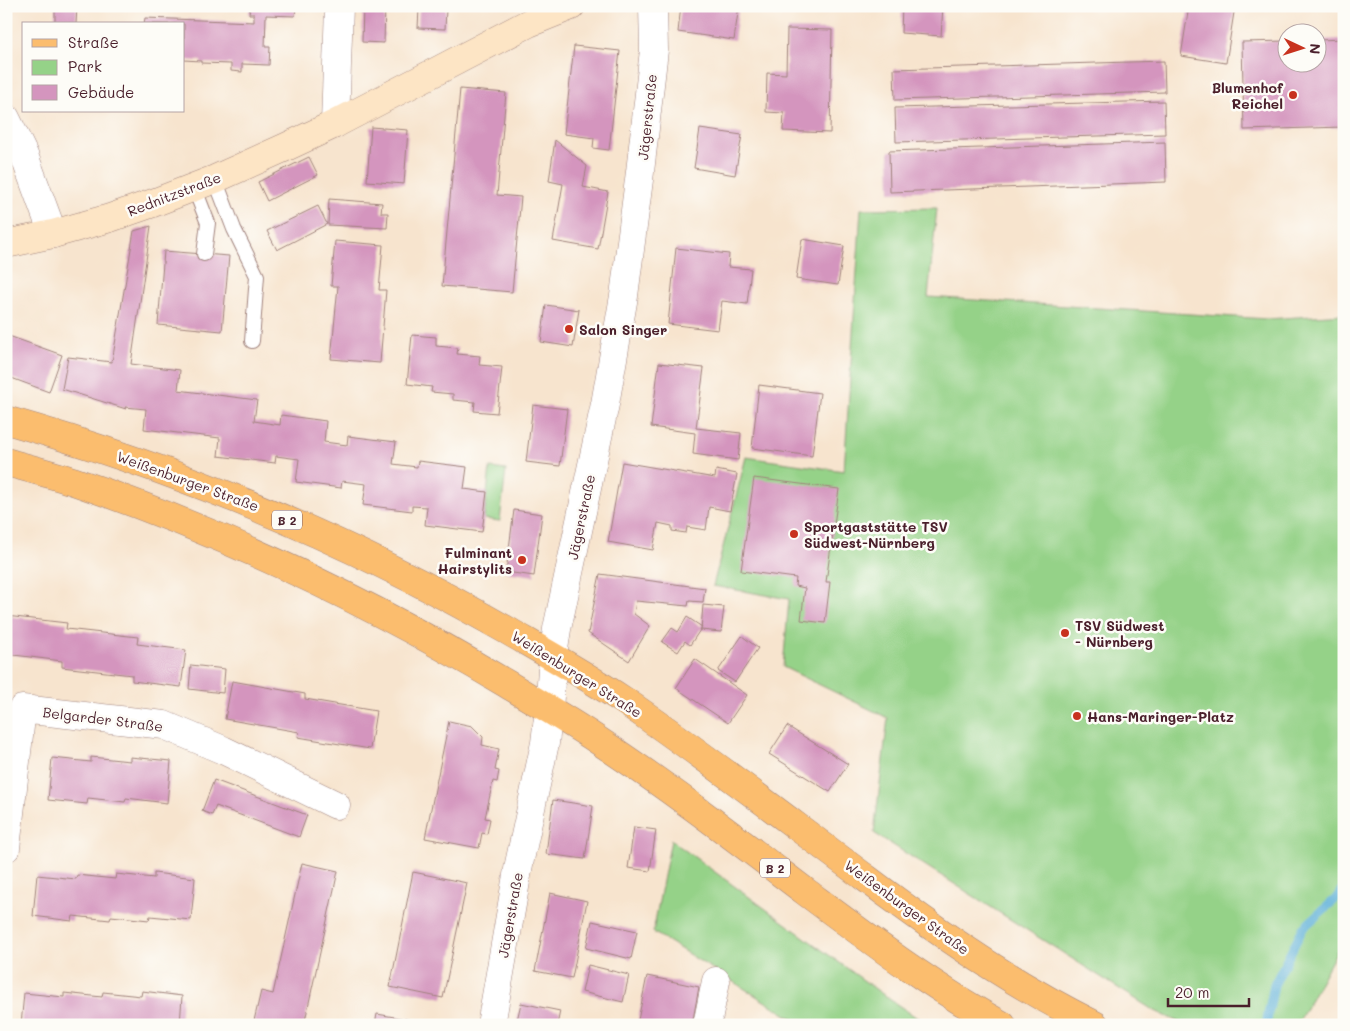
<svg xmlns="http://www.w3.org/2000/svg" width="1350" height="1031" font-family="Mali,sans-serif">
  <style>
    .green { fill: #95d288; stroke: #70785a }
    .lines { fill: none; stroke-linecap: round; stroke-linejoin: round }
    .stream { stroke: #5db0d8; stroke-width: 9 }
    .building { fill: #d495be }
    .lane-casing { stroke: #a0827c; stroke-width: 16 }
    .street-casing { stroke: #a0827c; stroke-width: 29 }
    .secondary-casing { stroke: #a0827c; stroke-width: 29 }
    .primary-casing { stroke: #a0827c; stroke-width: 29 }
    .lane { stroke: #fff; stroke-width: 14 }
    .street { stroke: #fff; stroke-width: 28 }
    .secondary { stroke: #fde5c5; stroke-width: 28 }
    .primary { stroke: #fbbd6e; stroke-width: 28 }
    .poi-dot { fill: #c8321e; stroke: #fdfcf7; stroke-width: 2 }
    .labels { text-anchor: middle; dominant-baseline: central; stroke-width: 5; stroke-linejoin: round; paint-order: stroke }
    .shield { fill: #fdfcf7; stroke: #806168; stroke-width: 1 }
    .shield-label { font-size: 12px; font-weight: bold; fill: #4a1f2b }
    .poi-label { font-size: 14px; font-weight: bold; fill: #4a1f2b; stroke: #fdfcf7; text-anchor: start }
    .street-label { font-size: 14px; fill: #4a1f2b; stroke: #fdfcf7 }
  </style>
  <rect width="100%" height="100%" fill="#fdfcf7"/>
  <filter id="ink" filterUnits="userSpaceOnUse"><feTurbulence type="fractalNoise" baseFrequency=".02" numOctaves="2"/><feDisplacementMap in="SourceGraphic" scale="10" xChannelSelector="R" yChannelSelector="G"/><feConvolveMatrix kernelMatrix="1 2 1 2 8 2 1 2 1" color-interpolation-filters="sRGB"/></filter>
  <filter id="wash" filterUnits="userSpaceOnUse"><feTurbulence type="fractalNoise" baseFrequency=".0096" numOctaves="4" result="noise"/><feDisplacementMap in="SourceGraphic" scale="20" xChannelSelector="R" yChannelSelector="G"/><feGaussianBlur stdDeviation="1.12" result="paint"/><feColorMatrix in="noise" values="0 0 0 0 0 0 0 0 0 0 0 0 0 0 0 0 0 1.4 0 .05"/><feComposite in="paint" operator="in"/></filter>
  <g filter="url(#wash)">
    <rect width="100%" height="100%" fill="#f7e4ce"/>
    <g class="green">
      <path d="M937,208L928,297L1267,319L1344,314V938L1297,1025H1185L1153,1010L874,833L888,718L783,667L789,599L713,586L746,457L844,471L861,209Z"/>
      <path d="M490,468L506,470L500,521L484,519Z"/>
      <path d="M671,840L892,1001L928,1025H803L653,932Z"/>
    </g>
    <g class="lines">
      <path class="stream" d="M1266,1025L1274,985L1303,928L1340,895L1344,886"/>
    </g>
    <g id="blocks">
      <g class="building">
        <path d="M55,6H77L76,24H55Z"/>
        <path d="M250,6H296L295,16L266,15L265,47H270L269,65L242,64V72L231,71V64L201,63V61L184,60V24H144L145,18L254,22V14H249Z"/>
        <path d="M363,6H385L384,43L362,42Z"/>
        <path d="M681,6H739L734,40L678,32Z"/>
        <path d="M902,6H943L941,36L901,33Z"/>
        <path d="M1189,6H1235L1226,63L1181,56Z"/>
        <path d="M419,8L446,9L445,29L418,28Z"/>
        <path d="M787,29L832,30L830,133L783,131L784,113L766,112L767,73L786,74Z"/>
        <path d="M1344,39V127L1244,130L1242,42L1288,41V62H1318V40Z"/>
        <path d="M574,46L620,51L609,150L593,148L594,138L564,134Z"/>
        <path d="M1164,61L1165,92L895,100L894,69Z"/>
        <path d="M460,89L506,93L497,195L521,197L512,292L442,286Z"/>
        <path d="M1164,101L1165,134L896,142L895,108Z"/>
        <path d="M371,127L408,130L404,184L367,181Z"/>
        <path d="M700,129L742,135L735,175L694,168Z"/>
        <path d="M555,140L587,166L583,187L608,192L598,249L553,241L563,184L549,181Z"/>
        <path d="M1165,142L1166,182L890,192L889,151Z"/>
        <path d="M309,157L318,175L267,201L258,182Z"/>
        <path d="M329,199L382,203L381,213H388L387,228L328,225Z"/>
        <path d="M318,206L327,224L277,250L267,231Z"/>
        <path d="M151,226L131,364L180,370L178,390L257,400L254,421L280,425L281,415L326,421L324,442L347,445L348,436L396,442L393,464L417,467L418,461L467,467L464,489L487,492L482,532L425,525L427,507L412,506V511L363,505L366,484L342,481L341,488L296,482L299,459L276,456L275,463L218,456L220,438L144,429L146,409L125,407L126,409L62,389L68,357L112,362L134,231Z"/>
        <path d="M802,239L844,246L838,285L796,279Z"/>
        <path d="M335,241L383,245L379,290H386L380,363L331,359L338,286H331Z"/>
        <path d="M676,248L729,254L728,267L751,269L747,304L722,301L718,330L668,324Z"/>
        <path d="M164,251L229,256L222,331L158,325Z"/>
        <path d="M546,305L579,310L573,347L541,342Z"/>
        <path d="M6,335L62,355L49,392L6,376Z"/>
        <path d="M412,335L436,337V346L458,348L457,354L480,356L479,365L502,367L497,413L474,411L475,402L453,400V394L431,392L432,387L407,384Z"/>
        <path d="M659,363L704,368L696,428L741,433L738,460L693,454L695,433L651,427Z"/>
        <path d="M759,385L820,393L812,456L752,448Z"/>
        <path d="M533,405L567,409L560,466L526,462Z"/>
        <path d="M622,462L715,478L716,470L737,474L730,511L709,507L706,530L687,527L686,533L672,531V526L658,523L653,550L608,542Z"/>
        <path d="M754,478L839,489L826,582H830L825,623L801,620L805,588L795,586L796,578L741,571Z"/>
        <path d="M514,510L542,514L534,576L506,572Z"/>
        <path d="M600,574L705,588L703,602L689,601L688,606L636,601L634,614L650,626L629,661L588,633Z"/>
        <path d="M703,605L724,607L721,632L701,630Z"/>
        <path d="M6,616L67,623L66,629L138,637L137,644L186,650L181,687L132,681V675L62,667V661L6,654Z"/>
        <path d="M687,617L702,627L690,645L685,641L678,652L662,642L672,628L678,632Z"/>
        <path d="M742,636L758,648L735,682L718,671Z"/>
        <path d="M695,659L747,695L728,723L676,688Z"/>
        <path d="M191,665L225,669L223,693L189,689Z"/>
        <path d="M232,681L305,694V699L376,711L370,749L298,737L299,732L225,719Z"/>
        <path d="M449,721L472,726L483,737L482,745L499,749L495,770L499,771L497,782L493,781L485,818L490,819L487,834L482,833L479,848L425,838Z"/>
        <path d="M787,726L848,764L830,792L769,754Z"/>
        <path d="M91,757L130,761V757L171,761L167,803L126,798L125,802L88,798L87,804L48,800L52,758L91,762Z"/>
        <path d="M214,780L307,815L299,837L216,806L212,815L202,811Z"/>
        <path d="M553,800L593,806L585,859L546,854Z"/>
        <path d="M634,827L656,830L650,871L628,868Z"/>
        <path d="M302,863L338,871L304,1025H253L261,991L273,994Z"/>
        <path d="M413,872L467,883L443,998L390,987Z"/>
        <path d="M154,873L195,878L191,920L150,916L149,920L111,916L110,920L73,916L72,921L33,916L37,875L76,879L77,875L115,879L116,874L154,878Z"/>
        <path d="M550,893L587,901L572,978L535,971Z"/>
        <path d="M592,921L637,931L631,959L586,948Z"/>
        <path d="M588,965L629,975L623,1002L582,992Z"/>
        <path d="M647,976L699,987L692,1025H637Z"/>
        <path d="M142,991L182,996L180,1025H21L24,993L64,997V993L102,997L103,992L141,996Z"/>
        <path d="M521,1003L560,1011L557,1025H516Z"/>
        <path d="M377,1014L435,1024V1025H375Z"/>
      </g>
    </g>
  </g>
  <g filter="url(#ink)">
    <use href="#blocks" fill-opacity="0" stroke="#a0827c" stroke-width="1"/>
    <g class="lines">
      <g class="lane-casing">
        <g id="lane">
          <path d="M215,179L234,229L257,276L252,341"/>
          <path d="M194,187L208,223L204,254"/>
        </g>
      </g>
      <g class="street-casing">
        <g id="street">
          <path d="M6,118L24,155L53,234"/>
          <path d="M335,124L339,6"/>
          <path d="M6,848L22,709L164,725L223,750L336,805"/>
          <path d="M491,1025L519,864L545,743L549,709L553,656L557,629L605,404L624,296L640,172L654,50L653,6"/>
          <path d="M707,1025L716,981"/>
        </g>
      </g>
      <g class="secondary-casing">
        <path id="secondary" d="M6,244L53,234L110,218L153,203L215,179L286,147L335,124L529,23L571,6"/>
      </g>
      <g class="primary-casing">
        <g id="primary">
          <path d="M6,420C182,470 351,541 510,632C548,654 587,676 623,700C707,757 786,819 867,879C907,909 948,939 991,966C1024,987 1059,1007 1095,1025"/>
          <path d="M6,462C28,468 51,474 73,481C224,533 370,602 507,684C540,704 573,723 605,745C674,791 740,842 806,892C869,939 932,987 1002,1025"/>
        </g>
      </g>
      <use href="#lane" class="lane"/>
      <use href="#street" class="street"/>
      <use href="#secondary" class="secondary"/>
      <use href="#primary" class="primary"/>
    </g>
  </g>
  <g class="poi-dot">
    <circle cx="1293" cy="95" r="5"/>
    <circle cx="569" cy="329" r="5"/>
    <circle cx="794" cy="534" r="5"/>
    <circle cx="522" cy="560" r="5"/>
    <circle cx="1065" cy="633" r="5"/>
    <circle cx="1077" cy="716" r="5"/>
  </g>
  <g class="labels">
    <g class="shield">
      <rect x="272" y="510.5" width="30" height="19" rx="4"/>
      <rect x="760" y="858.5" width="30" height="19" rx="4"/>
    </g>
    <g class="shield-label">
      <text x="287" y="520">B 2</text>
      <text x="775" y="868">B 2</text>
    </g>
    <g class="poi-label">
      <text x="1283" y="87" text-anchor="end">Blumenhof<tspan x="1283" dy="16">Reichel</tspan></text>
      <text x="579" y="329">Salon Singer</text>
      <text x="804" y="526">Sportgaststätte TSV<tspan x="804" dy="16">Südwest-Nürnberg</tspan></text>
      <text x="512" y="552" text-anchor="end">Fulminant<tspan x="512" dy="16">Hairstylits</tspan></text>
      <text x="1075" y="625">TSV Südwest<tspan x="1075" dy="16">- Nürnberg</tspan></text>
      <text x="1087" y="716">Hans-Maringer-Platz</text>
    </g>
    <g class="street-label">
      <text transform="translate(647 117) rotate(-84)">Jägerstraße</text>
      <text transform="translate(174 194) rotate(-21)">Rednitzstraße</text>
      <text transform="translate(188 481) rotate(20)">Weißenburger Straße</text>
      <text transform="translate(581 517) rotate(-78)">Jägerstraße</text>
      <text transform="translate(577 674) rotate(32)">Weißenburger Straße</text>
      <text transform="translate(103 719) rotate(7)">Belgarder Straße</text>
      <text transform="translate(907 907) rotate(36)">Weißenburger Straße</text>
      <text transform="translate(510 915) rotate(-80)">Jägerstraße</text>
    </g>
  </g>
  <rect width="1350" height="1031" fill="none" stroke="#fdfcf7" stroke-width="25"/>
  <rect x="22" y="22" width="162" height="90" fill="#fdfcf7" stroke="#b5a4a5"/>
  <rect x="32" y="39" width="25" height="8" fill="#fbbd6e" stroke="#b5a4a5"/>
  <text x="68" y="48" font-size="15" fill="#4a1f2b">Straße</text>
  <rect x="32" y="60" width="25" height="15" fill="#95d288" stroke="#b5a4a5"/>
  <text x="68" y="72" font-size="15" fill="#4a1f2b">Park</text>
  <rect x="32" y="85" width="25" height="15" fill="#d495be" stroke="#b5a4a5"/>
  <text x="68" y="98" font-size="15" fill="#4a1f2b">Gebäude</text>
  <g transform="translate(1302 48) rotate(94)"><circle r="24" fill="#fdfcf7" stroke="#b5a4a5"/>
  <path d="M0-4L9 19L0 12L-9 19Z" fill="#c8321e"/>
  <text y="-8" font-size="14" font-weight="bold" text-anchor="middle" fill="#4a1f2b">N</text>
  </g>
  <path d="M1168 998v8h81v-8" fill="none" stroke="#4a1f2b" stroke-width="2.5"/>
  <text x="1175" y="998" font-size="15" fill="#4a1f2b" stroke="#fdfcf7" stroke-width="4" paint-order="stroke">20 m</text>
</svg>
